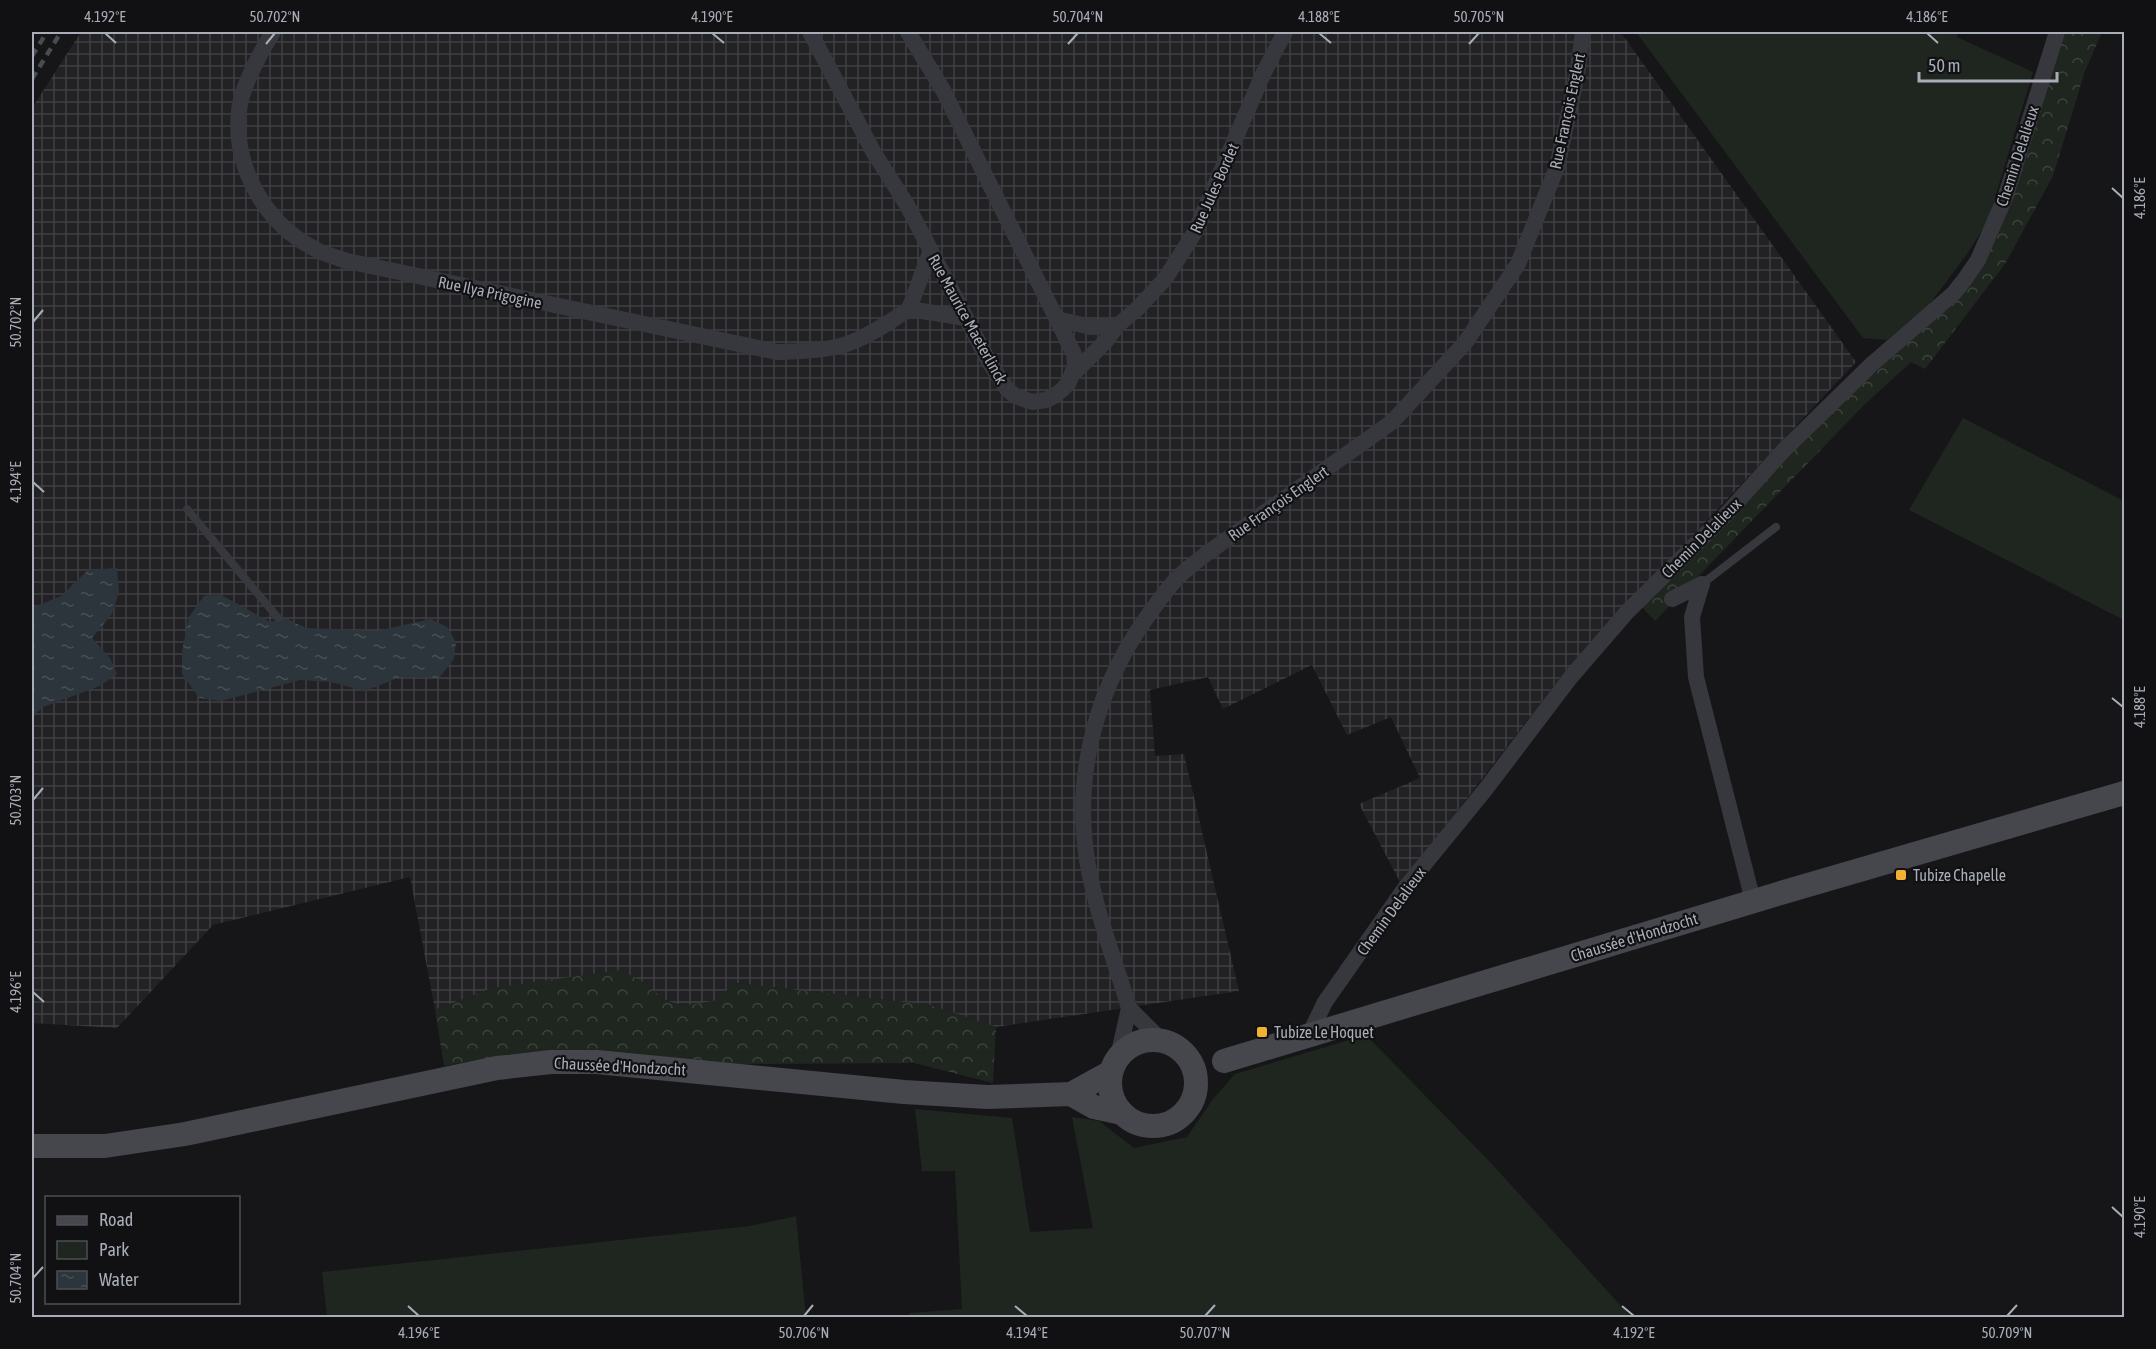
<svg xmlns="http://www.w3.org/2000/svg" width="2156" height="1349" font-family="'Asap Condensed',sans-serif">
  <style>
    .industrial { fill: url(#industrial-grid) }
    .green { fill: #1e261f }
    .forest { fill: url(#forest-crowns) }
    .water { fill: url(#water-ripples) }
    .lines { fill: none; stroke-linecap: round; stroke-linejoin: round }
    .service { stroke: #37383d; stroke-width: 8 }
    .minor { stroke: #37383d; stroke-width: 16 }
    .secondary { stroke: #45474d; stroke-width: 24 }
    .rail { stroke: #4a4c52; stroke-width: 4.5; stroke-dasharray: 8 6; stroke-linecap: butt }
    .ticks { fill: none; stroke: #a8adb8; stroke-width: 2 }
    .poi-dot { fill: #f2b134; stroke: #111113; stroke-width: 2 }
    .labels { text-anchor: middle; dominant-baseline: central; stroke-width: 4.5; stroke-linejoin: round; paint-order: stroke }
    .street-label { font-size: 16px; fill: #a8adb8; stroke: #111113 }
    .poi-label { font-size: 16px; fill: #a8adb8; stroke: #111113; text-anchor: start }
    .neatline { fill: none; stroke: #a8adb8; stroke-width: 2 }
    .ticks-label { font-size: 15px; text-anchor: middle; fill: #a8adb8 }
  </style>
  <defs>
    <pattern id="industrial-grid" width="8" height="8" patternUnits="userSpaceOnUse" patternTransform="scale(1.5)"><rect width="8" height="8" fill="#222225"/><path d="M0 4h8M4 0v8" fill="none" stroke="#3f3f43"/></pattern>
    <pattern id="forest-crowns" width="20" height="18" patternUnits="userSpaceOnUse" patternTransform="scale(1.5)"><rect width="20" height="18" fill="#1e261f"/><path d="M2 6a3 3 0 1 1 6 0M12 15a3 3 0 1 1 6 0" fill="none" stroke="#3c433d"/></pattern>
    <pattern id="water-ripples" width="26" height="14" patternUnits="userSpaceOnUse" patternTransform="scale(1.5)"><rect width="26" height="14" fill="#2c353c"/><path d="M2 4q2-2 4 0t4 0M15 11q2-2 4 0t4 0" fill="none" stroke="#485056"/></pattern>
  </defs>
  <rect width="100%" height="100%" fill="#161618"/>
  <path class="industrial" d="M81,32H1623L1622,34L1856,362L1563,674L1401,884L1359,804L1420,778L1391,717L1347,735L1312,665L1223,709L1208,677L1150,690L1155,756L1184,754L1239,991L996,1027L930,1005L736,983L714,1001L683,1006L665,1000L643,982L492,988L435,1010L410,877L213,925L117,1028L32,1023V108Z"/>
  <g class="green">
    <path d="M1636,32H1958L1957,37L2033,72L1988,221L1967,254L1929,305L1887,340L1863,338Z"/>
    <path d="M1963,418L2124,501V620L1909,510Z"/>
    <path d="M1366,1035L1491,1163L1631,1317H909V1313L962,1309L955,1171H922L915,1109L1012,1118L1030,1232L1093,1228L1072,1117L1099,1121L1134,1148L1187,1137L1213,1099L1235,1074Z"/>
    <path d="M796,1216L806,1317H327L322,1272L750,1226Z"/>
  </g>
  <g class="forest">
    <path d="M2062,32H2102L2085,71L2053,176L2005,264L1925,369L1911,362L1865,404L1655,621L1642,607L1985,255Z"/>
    <path d="M621,970L643,982L665,1000L683,1006L714,1001L735,983L930,1005L996,1027L993,1083L914,1063L741,1064L562,1050L509,1054L444,1066L435,1010L492,988Z"/>
  </g>
  <g class="water">
    <path d="M117,568L119,592L112,614L92,638L110,658L117,674L100,686L43,707L32,717V608L61,596L88,570Z"/>
    <path d="M221,595L270,622L286,618L305,628L376,631L431,619L447,627L456,642L454,659L439,678L400,677L365,691L331,682L300,680L221,701L199,698L182,674V651L189,617L204,596Z"/>
  </g>
  <g class="lines">
    <g class="service">
      <path d="M187,509L278,618"/>
      <path d="M1702,584L1776,527"/>
    </g>
    <g class="minor">
      <path d="M273,32C261,51 241,88 239,111C233,166 264,222 313,248C323,254 336,257 347,261L777,352C801,351 825,351 847,344C869,336 890,322 909,309"/>
      <path d="M810,32L874,153L907,205L989,362L1007,389L1015,396L1032,402L1046,400L1054,396L1063,389L1069,382L1075,365L1074,354L943,90L908,32"/>
      <path d="M931,250L909,309L966,318"/>
      <path d="M1057,319L1091,327L1117,326L1106,341L1074,373"/>
      <path d="M1117,326L1137,309L1165,279L1195,232L1264,72L1285,32"/>
      <path d="M1702,584L1692,617L1696,677L1753,901"/>
      <path d="M1672,599L1702,584"/>
      <path d="M1129,1008C1113,954 1091,900 1085,845C1076,763 1100,683 1147,617C1157,603 1167,589 1178,577C1187,569 1197,561 1206,554L1392,422L1465,343L1518,264L1557,167L1577,75L1583,32"/>
      <path d="M1309,1035L1325,1002L1405,888L1485,790L1570,678L1627,612L1728,512L1783,451L1872,364L1954,293L1965,279L1978,260L2006,195L2057,32"/>
      <path d="M1118,1057L1129,1008L1161,1040"/>
    </g>
    <g class="secondary">
      <circle cx="1153" cy="1083" r="43"/>
      <path d="M1224,1061L1784,892L2124,793"/>
      <path d="M1071,1094L1094,1107L1122,1113"/>
      <path d="M32,1146H105L185,1134L497,1068L551,1062H597L904,1092L987,1097L1071,1094L1111,1072"/>
    </g>
    <g class="rail">
      <path d="M32,56L47,32"/>
      <path d="M32,79L61,32"/>
    </g>
  </g>
  <path class="ticks" d="M105,33L116,43M712,33L724,43M1319,33L1331,43M1927,33L1938,43M266,44L275,33M1068,44L1078,33M1469,44L1479,33M2112,188L2123,198M33,322L43,310M33,482L44,492M2112,698L2123,707M33,800L43,788M33,992L44,1002M2112,1207L2123,1217M33,1278L43,1267M408,1306L419,1316M1015,1306L1027,1316M1622,1306L1634,1316M804,1316L813,1305M1205,1316L1215,1305M2007,1316L2017,1305"/>
  <g class="poi-dot">
    <rect x="1895" y="869" width="12" height="12" rx="3"/>
    <rect x="1256" y="1026" width="12" height="12" rx="3"/>
  </g>
  <g class="labels">
    <g class="street-label">
      <text transform="translate(1567 111) rotate(-78)">Rue François Englert</text>
      <text transform="translate(2017 156) rotate(-72)">Chemin Delalieux</text>
      <text transform="translate(1214 188) rotate(-66)">Rue Jules Bordet</text>
      <text transform="translate(490 292) rotate(12)">Rue Ilya Prigogine</text>
      <text transform="translate(968 319) rotate(61)">Rue Maurice Maeterlinck</text>
      <text transform="translate(1278 503) rotate(-35)">Rue François Englert</text>
      <text transform="translate(1701 538) rotate(-45)">Chemin Delalieux</text>
      <text transform="translate(1391 911) rotate(-54)">Chemin Delalieux</text>
      <text transform="translate(1634 937) rotate(-17)">Chaussée d'Hondzocht</text>
      <text transform="translate(620 1066) rotate(3)">Chaussée d'Hondzocht</text>
    </g>
    <g class="poi-label">
      <text x="1913" y="875">Tubize Chapelle</text>
      <text x="1274" y="1032">Tubize Le Hoquet</text>
    </g>
  </g>
  <rect width="2156" height="1349" fill="none" stroke="#111113" stroke-width="66"/>
  <rect x="45" y="1196" width="195" height="108" fill="#111113" stroke="#4d4f55" stroke-width="1.5"/>
  <rect x="57" y="1216" width="30" height="9" fill="#45474d" stroke="#4d4f55" stroke-width="1.5"/>
  <text x="99" y="1226" font-size="18" fill="#a8adb8">Road</text>
  <rect x="57" y="1241" width="30" height="18" fill="#1e261f" stroke="#4d4f55" stroke-width="1.5"/>
  <text x="99" y="1256" font-size="18" fill="#a8adb8">Park</text>
  <rect x="57" y="1271" width="30" height="18" fill="url(#water-ripples)" stroke="#4d4f55" stroke-width="1.5"/>
  <text x="99" y="1286" font-size="18" fill="#a8adb8">Water</text>
  <path d="M1919 72v9h138v-9" fill="none" stroke="#a8adb8" stroke-width="3"/>
  <text x="1928" y="72" font-size="18" fill="#a8adb8" stroke="#111113" stroke-width="4.5" paint-order="stroke">50 m</text>
  <rect x="33" y="33" width="2090" height="1283" class="neatline"/>
  <g class="ticks-label">
    <text x="105" y="22">4.192°E</text>
    <text x="275" y="22">50.702°N</text>
    <text x="712" y="22">4.190°E</text>
    <text x="1078" y="22">50.704°N</text>
    <text x="1319" y="22">4.188°E</text>
    <text x="1479" y="22">50.705°N</text>
    <text x="1927" y="22">4.186°E</text>
    <text transform="translate(2140 198) rotate(-90)" y="5">4.186°E</text>
    <text transform="translate(16 322) rotate(-90)" y="5">50.702°N</text>
    <text transform="translate(16 482) rotate(-90)" y="5">4.194°E</text>
    <text transform="translate(2140 707) rotate(-90)" y="5">4.188°E</text>
    <text transform="translate(16 800) rotate(-90)" y="5">50.703°N</text>
    <text transform="translate(16 992) rotate(-90)" y="5">4.196°E</text>
    <text transform="translate(2140 1217) rotate(-90)" y="5">4.190°E</text>
    <text transform="translate(16 1278) rotate(-90)" y="5">50.704°N</text>
    <text x="419" y="1338">4.196°E</text>
    <text x="804" y="1338">50.706°N</text>
    <text x="1027" y="1338">4.194°E</text>
    <text x="1205" y="1338">50.707°N</text>
    <text x="1634" y="1338">4.192°E</text>
    <text x="2007" y="1338">50.709°N</text>
  </g>
</svg>
